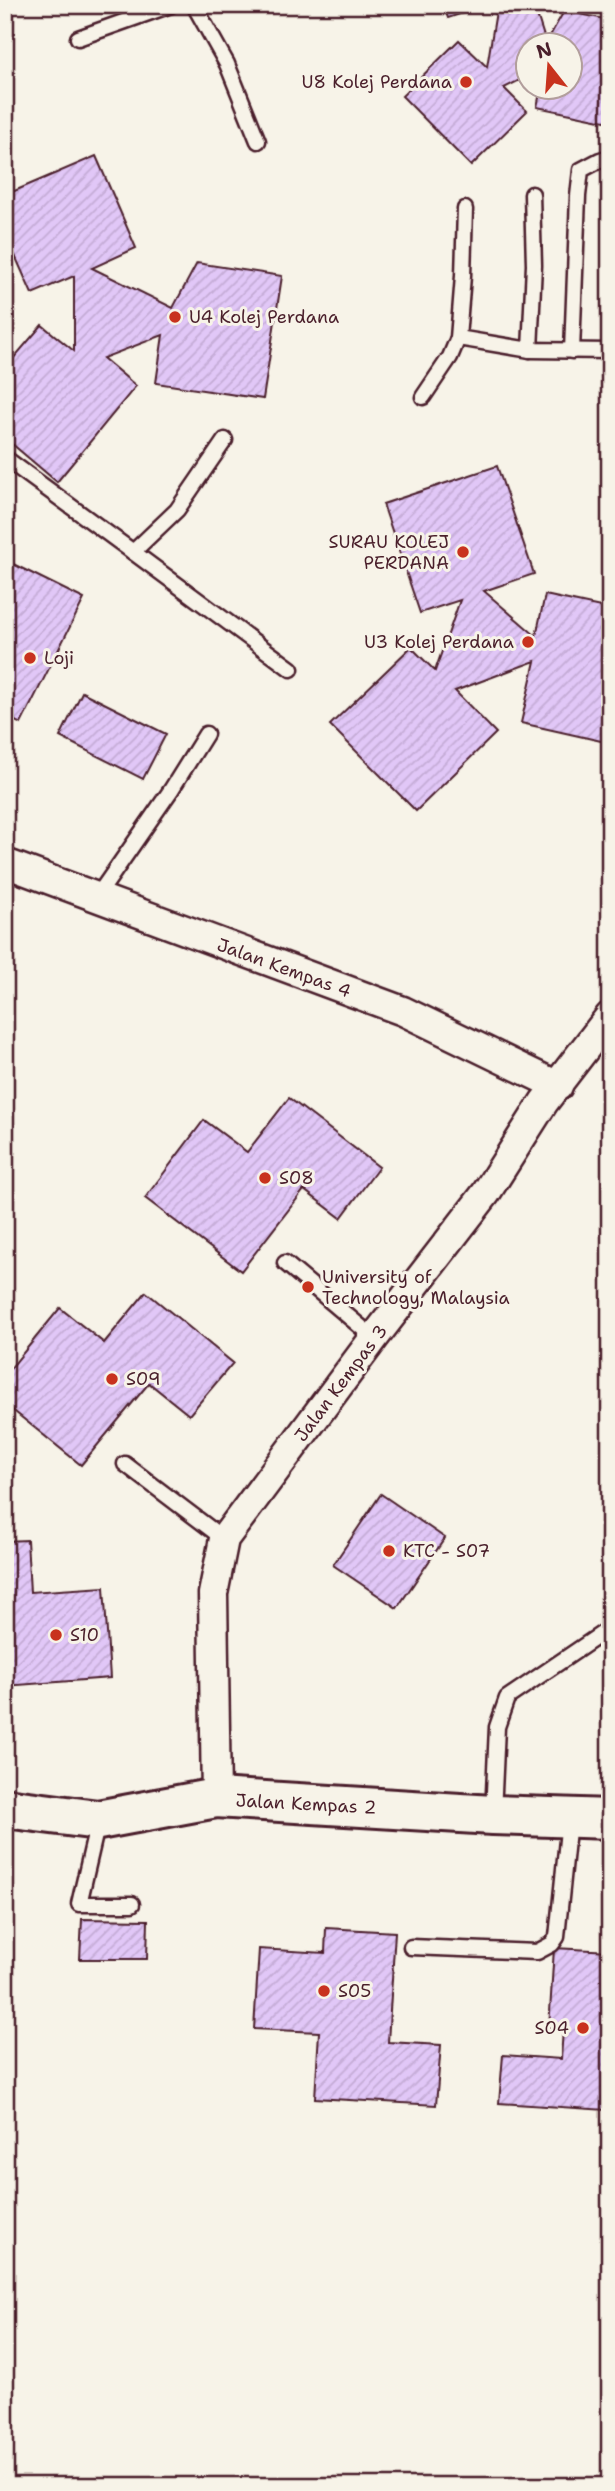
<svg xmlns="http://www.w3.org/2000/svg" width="615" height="2491" font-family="'Shantell Sans',sans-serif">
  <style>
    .building { fill: url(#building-hatch); stroke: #4a1f2b; stroke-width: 2 }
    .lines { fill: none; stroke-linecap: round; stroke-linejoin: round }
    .lane-casing { stroke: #4a1f2b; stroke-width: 19 }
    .street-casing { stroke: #4a1f2b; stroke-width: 33 }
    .secondary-casing { stroke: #4a1f2b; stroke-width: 44 }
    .lane { stroke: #f7f3e8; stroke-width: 14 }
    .street { stroke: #f7f3e8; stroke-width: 28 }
    .secondary { stroke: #f7f3e8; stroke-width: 38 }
    .poi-dot { fill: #c8321e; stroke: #f7f3e8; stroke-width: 2.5 }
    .labels { text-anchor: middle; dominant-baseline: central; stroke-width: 6; stroke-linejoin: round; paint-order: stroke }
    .poi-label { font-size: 18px; fill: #4a1f2b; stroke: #f7f3e8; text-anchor: start }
    .street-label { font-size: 18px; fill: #4a1f2b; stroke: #f7f3e8 }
  </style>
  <defs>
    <pattern id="building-hatch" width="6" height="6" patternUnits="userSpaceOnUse" patternTransform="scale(1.75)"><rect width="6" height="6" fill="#e1c7f7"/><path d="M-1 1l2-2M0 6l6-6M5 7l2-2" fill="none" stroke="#c3aad4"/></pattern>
  </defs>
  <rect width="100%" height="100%" fill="#f7f3e8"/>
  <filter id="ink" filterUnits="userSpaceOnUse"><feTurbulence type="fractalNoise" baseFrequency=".0143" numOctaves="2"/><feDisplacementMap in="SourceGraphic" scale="14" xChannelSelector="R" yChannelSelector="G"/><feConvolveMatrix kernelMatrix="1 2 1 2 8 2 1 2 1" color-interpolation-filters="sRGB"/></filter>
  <g filter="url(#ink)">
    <g class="building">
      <path d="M443,5H487L448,18Z"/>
      <path d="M497,5H534L546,43L564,11L610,20V122L537,107L541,88H570V46H528V76L504,88L527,111L471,166L402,96L459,40L487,67Z"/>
      <path d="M96,156L136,248L92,268L173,308L197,263L282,276L263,399L156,383L163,335L103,358L136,386L57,482L5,438V368L42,325L74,351V276L32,294L5,233V195Z"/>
      <path d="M497,466L534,574L484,591L536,636L545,595L610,609V743L521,723L535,661L455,691L496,733L416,811L330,725L411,647L435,671L460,600L420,613L383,504Z"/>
      <path d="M5,560L84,599L21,724L5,716Z"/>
      <path d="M82,692L166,734L143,779L60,737Z"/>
      <path d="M289,1098L379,1167L341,1218L304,1190L241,1271L145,1198L204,1120L247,1152Z"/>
      <path d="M146,1292L233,1363L189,1415L149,1383L81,1465L5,1404V1375L60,1308L104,1343Z"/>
      <path d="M381,1494L445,1538L397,1608L333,1565Z"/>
      <path d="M27,1540L30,1592L104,1587L110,1678L5,1686V1541Z"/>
      <path d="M82,1919L148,1920L147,1959H80Z"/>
      <path d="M326,1928L395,1932L388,2042L441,2045L436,2105L315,2098L319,2032L254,2029L259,1949L325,1953Z"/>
      <path d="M554,1948L610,1951V2054L606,2110L499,2103L503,2055L561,2059L563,2029L549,2028Z"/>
    </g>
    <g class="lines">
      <g class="lane-casing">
        <g id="lane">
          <path d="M194,5L227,64L258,141"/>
          <path d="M78,38L171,5"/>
          <path d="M458,338L530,350L610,351"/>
          <path d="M530,350L534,265L532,194"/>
          <path d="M572,351L578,196L581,170L600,160L610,157"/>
          <path d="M423,397L450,357L458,338L463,276L465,209"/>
          <path d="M5,458L133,552L177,510L225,440"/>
          <path d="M133,552L291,669"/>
          <path d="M96,898L171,790L206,734"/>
          <path d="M285,1263L374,1338"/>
          <path d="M125,1464L224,1539"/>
          <path d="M493,1814L497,1727L507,1698L610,1628"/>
          <path d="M98,1822L79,1904H132"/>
          <path d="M411,1947L537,1952L552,1944L557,1937L569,1820"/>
        </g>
      </g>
      <g class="street-casing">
        <g id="street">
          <path d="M5,863L403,1011L558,1086"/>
          <path d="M216,1798L213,1594L224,1539L374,1338L486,1193L544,1102L610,1016"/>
        </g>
      </g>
      <g class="secondary-casing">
        <path id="secondary" d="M5,1808L98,1820L216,1798L493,1815L610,1819"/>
      </g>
      <use href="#lane" class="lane"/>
      <use href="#street" class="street"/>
      <use href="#secondary" class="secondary"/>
    </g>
  </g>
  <g class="poi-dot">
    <circle cx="466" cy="82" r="7"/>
    <circle cx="175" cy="317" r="7"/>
    <circle cx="463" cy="552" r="7"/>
    <circle cx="528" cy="642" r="7"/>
    <circle cx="30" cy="658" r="7"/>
    <circle cx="265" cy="1178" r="7"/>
    <circle cx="308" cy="1287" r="7"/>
    <circle cx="112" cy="1379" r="7"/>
    <circle cx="389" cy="1551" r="7"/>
    <circle cx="56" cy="1635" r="7"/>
    <circle cx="324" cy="1991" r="7"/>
    <circle cx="583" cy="2028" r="7"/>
  </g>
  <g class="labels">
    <g class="poi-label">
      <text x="452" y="82" text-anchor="end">U8 Kolej Perdana</text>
      <text x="189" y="317">U4 Kolej Perdana</text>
      <text x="449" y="542" text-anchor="end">SURAU KOLEJ<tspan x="449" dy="21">PERDANA</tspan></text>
      <text x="514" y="642" text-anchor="end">U3 Kolej Perdana</text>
      <text x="44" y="658">Loji</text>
      <text x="279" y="1178">S08</text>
      <text x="322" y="1277">University of<tspan x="322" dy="21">Technology, Malaysia</tspan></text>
      <text x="126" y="1379">S09</text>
      <text x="403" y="1551">KTC - S07</text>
      <text x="70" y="1635">S10</text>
      <text x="338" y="1991">S05</text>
      <text x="569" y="2028" text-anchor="end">S04</text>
    </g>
    <g class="street-label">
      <text transform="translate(284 968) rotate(20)">Jalan Kempas 4</text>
      <text transform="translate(341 1383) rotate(-53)">Jalan Kempas 3</text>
      <text transform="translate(306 1804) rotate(3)">Jalan Kempas 2</text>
    </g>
  </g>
  <rect width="615" height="2491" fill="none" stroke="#f7f3e8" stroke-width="28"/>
  <rect x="14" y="14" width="587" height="2463" fill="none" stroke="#4a1f2b" stroke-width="2.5" filter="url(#ink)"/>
  <g transform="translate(549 66) rotate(343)"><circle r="33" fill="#f7f3e8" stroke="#b29e9c" stroke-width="2"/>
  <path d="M0-5L12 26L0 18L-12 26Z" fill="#c8321e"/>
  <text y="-10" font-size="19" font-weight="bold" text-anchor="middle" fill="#4a1f2b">N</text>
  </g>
</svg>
